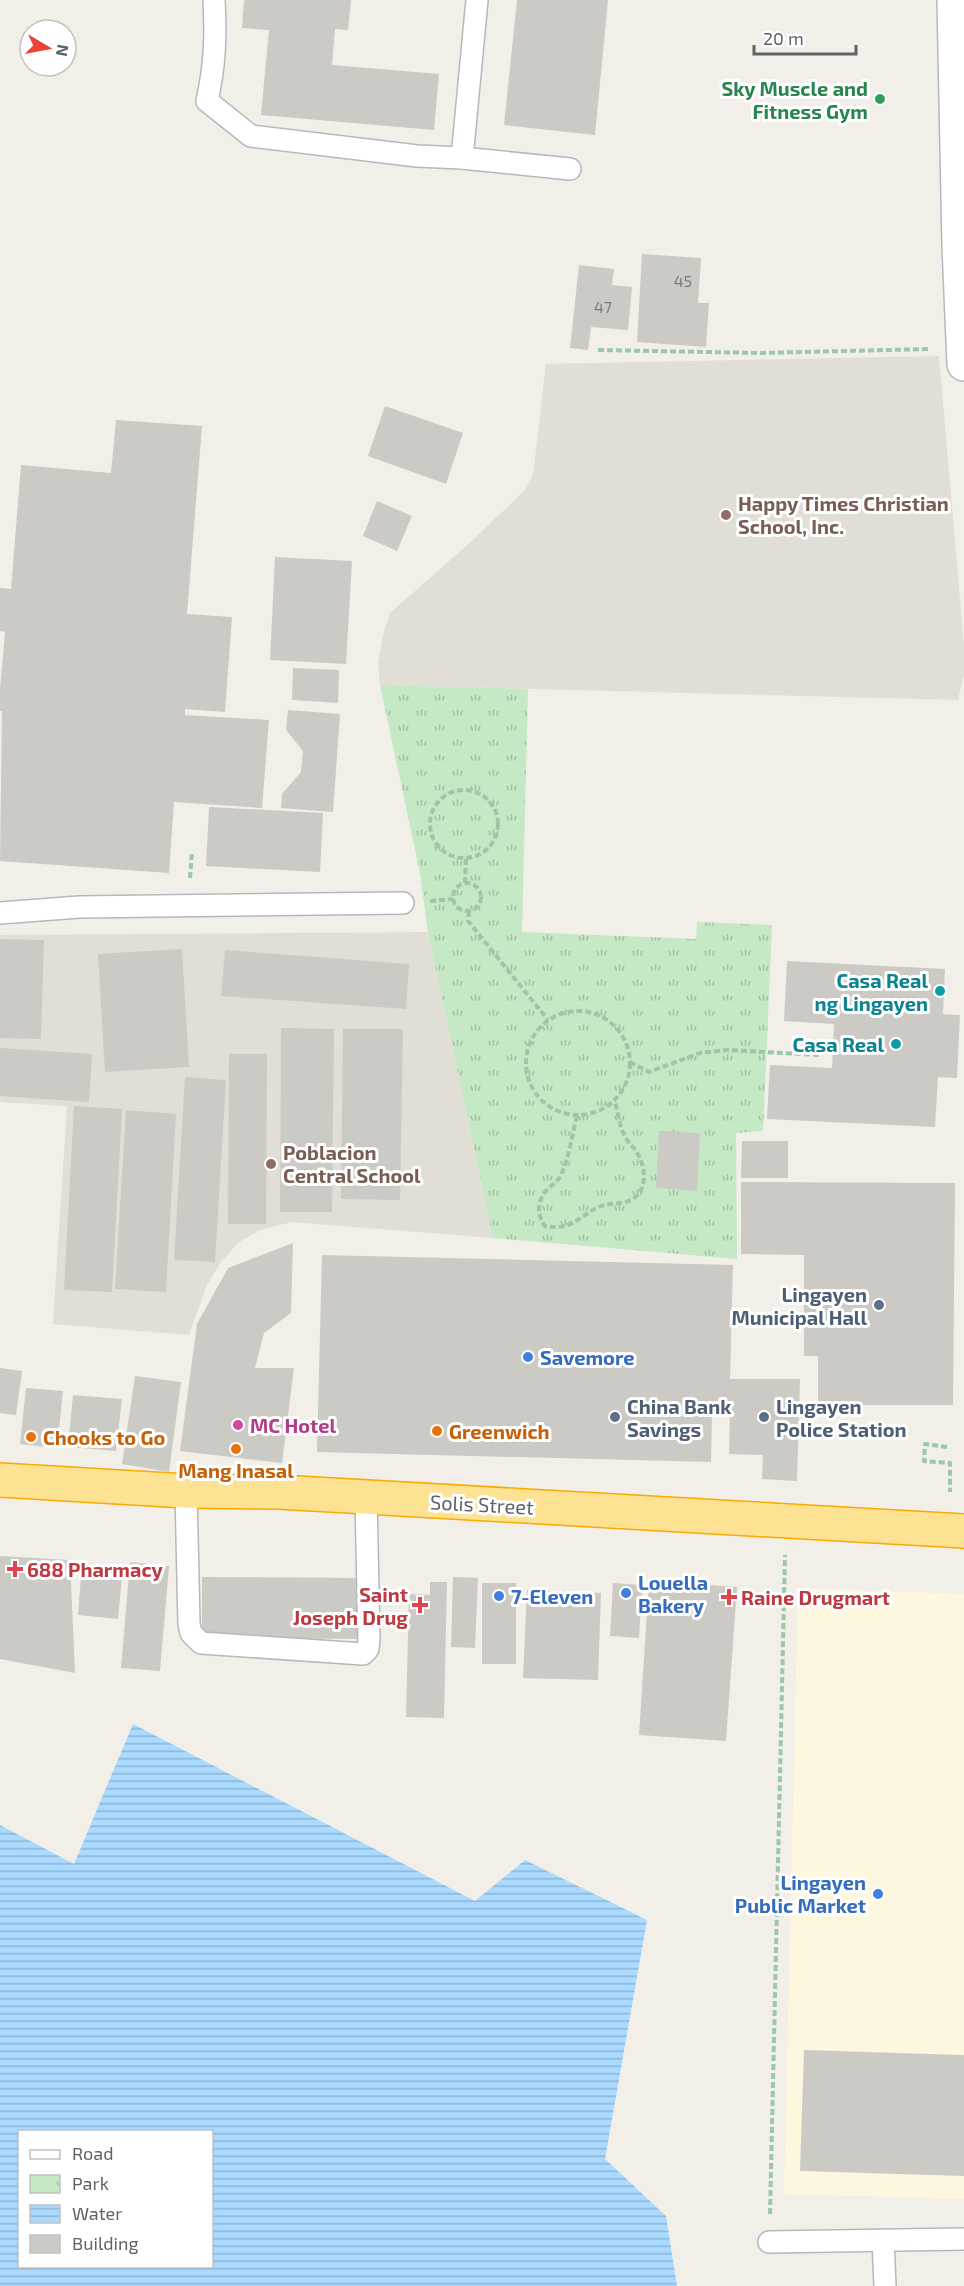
<svg xmlns="http://www.w3.org/2000/svg" width="964" height="2286" font-family="'Exo 2',sans-serif">
  <style>
    .commercial { fill: #fef7e0 }
    .education { fill: #e1ded6 }
    .park { fill: url(#park-tufts) }
    .water { fill: url(#water-rules); fill-rule: evenodd }
    .building { fill: #cccac5 }
    .lines { fill: none; stroke-linecap: round; stroke-linejoin: round }
    .lane-casing { stroke: #b5b8bc; stroke-width: 24 }
    .street-casing { stroke: #b5b8bc; stroke-width: 36 }
    .highway-casing { stroke: #f9ab00; stroke-width: 36 }
    .path { stroke: #9cc7a9; stroke-width: 4; stroke-dasharray: 6 3; stroke-linecap: butt }
    .lane { stroke: #fff; stroke-width: 21 }
    .street { stroke: #fff; stroke-width: 33 }
    .highway { stroke: #fde293; stroke-width: 33 }
    .leisure-dot { fill: #2e9e5b; stroke: #fff; stroke-width: 2 }
    .education-dot { fill: #8d6e63; stroke: #fff; stroke-width: 2 }
    .culture-dot { fill: #0f9aa8; stroke: #fff; stroke-width: 2 }
    .service-dot { fill: #5c6f8a; stroke: #fff; stroke-width: 2 }
    .shop-dot { fill: #3f7fe0; stroke: #fff; stroke-width: 2 }
    .hotel-dot { fill: #d1479c; stroke: #fff; stroke-width: 2 }
    .food-dot { fill: #e8710a; stroke: #fff; stroke-width: 2 }
    .health-dot { fill: #e0444e; stroke: #fff; stroke-width: 2 }
    .labels { text-anchor: middle; dominant-baseline: central; stroke-width: 6; stroke-linejoin: round; paint-order: stroke }
    .number-label { font-size: 16px; fill: #7a7d7f }
    .leisure-label { font-size: 20px; font-weight: bold; fill: #27864d; stroke: #fff; text-anchor: end }
    .education-label { font-size: 20px; font-weight: bold; fill: #785e54; stroke: #fff; text-anchor: start }
    .culture-label { font-size: 20px; font-weight: bold; fill: #0d838f; stroke: #fff; text-anchor: end }
    .service-label { font-size: 20px; font-weight: bold; fill: #4e5e75; stroke: #fff; text-anchor: start }
    .shop-label { font-size: 20px; font-weight: bold; fill: #366cbe; stroke: #fff; text-anchor: start }
    .hotel-label { font-size: 20px; font-weight: bold; fill: #b23c85; stroke: #fff; text-anchor: start }
    .food-label { font-size: 20px; font-weight: bold; fill: #c56008; stroke: #fff; text-anchor: start }
    .street-label { font-size: 20px; fill: #5f6368; stroke: #fff }
    .health-label { font-size: 20px; font-weight: bold; fill: #be3a42; stroke: #fff; text-anchor: start }
  </style>
  <defs>
    <pattern id="park-tufts" width="24" height="20" patternUnits="userSpaceOnUse" patternTransform="scale(1.5)"><rect width="24" height="20" fill="#c5e8c5"/><path d="M3 7l-1-3M5 7V3M7 7l1-3M15 17l-1-3M17 17v-4M19 17l1-3" fill="none" stroke="#a3c0a4"/></pattern>
    <pattern id="water-rules" width="6" height="5" patternUnits="userSpaceOnUse" patternTransform="scale(1.5)"><rect width="6" height="5" fill="#aadaff"/><path d="M0 2.5h6" fill="none" stroke="#8eb4d2"/></pattern>
  </defs>
  <rect width="100%" height="100%" fill="#f1efe8"/>
  <path class="commercial" d="M798,1588L964,1594V2199L784,2194Z"/>
  <g class="education">
    <path d="M939,356L964,645V675L958,700L380,685L378,663L383,635L390,613L473,540L525,490L533,475L546,364Z"/>
    <path d="M428,932L493,1238L292,1222L260,1230L238,1243L221,1262L207,1285L189,1335L53,1324L67,1106L0,1102V935Z"/>
  </g>
  <path class="park" d="M380,685L528,689L522,932L696,939L697,922L772,925L763,1131L736,1133L737,1259L493,1238L428,932L420,873Z"/>
  <path class="water" d="M133,1724L475,1901L525,1860L647,1920L605,2159L666,2216L677,2286H0V1825L74,1864ZM20,2132H212V2266H20Z"/>
  <g class="building">
    <path d="M244,0H351L348,30L335,29L332,65L439,74L434,130L261,115L269,30L242,28Z"/>
    <path d="M517,0H608L595,135L504,125Z"/>
    <path d="M642,254L701,258L698,303H709L706,347L637,342Z"/>
    <path d="M579,265L614,269L612,285L632,287L628,330L591,327L588,350L570,348Z"/>
    <path d="M385,406L463,433L446,484L368,456Z"/>
    <path d="M116,420L202,426L187,614L232,617L225,712L185,709V715L269,720L262,808L174,802L169,873L0,861L2,711H0V690L5,632L0,631V588L11,589L21,465L111,473Z"/>
    <path d="M377,501L412,516L397,551L363,536Z"/>
    <path d="M275,557L352,561L346,664L270,660Z"/>
    <path d="M293,668L339,670L338,703L292,700Z"/>
    <path d="M288,710L340,714L333,812L281,808L282,794L301,772L303,751L286,730Z"/>
    <path d="M209,807L323,813L320,872L206,866Z"/>
    <path d="M0,939L44,940L41,1039L0,1038Z"/>
    <path d="M182,949L189,1067L105,1072L98,954Z"/>
    <path d="M225,950L409,964L406,1009L221,996Z"/>
    <path d="M787,961L945,969L943,1014L960,1015L957,1078L938,1077L935,1127L767,1119L770,1065L832,1068L834,1024L784,1021Z"/>
    <path d="M281,1028L334,1029L332,1212H280Z"/>
    <path d="M343,1029H403L400,1200L341,1199Z"/>
    <path d="M0,1048L92,1054L89,1102L0,1096Z"/>
    <path d="M229,1054H267L266,1224H228Z"/>
    <path d="M185,1077L226,1080L215,1262L174,1260Z"/>
    <path d="M74,1106L122,1109L112,1292L64,1290Z"/>
    <path d="M126,1110L176,1114L166,1292L115,1289Z"/>
    <path d="M659,1131L700,1133L697,1191L656,1188Z"/>
    <path d="M742,1141H788V1178H741Z"/>
    <path d="M741,1182L955,1183L953,1405H818V1356H804V1255L741,1254Z"/>
    <path d="M293,1243L291,1313L264,1333L255,1368H294L282,1463L180,1451L197,1324L228,1268Z"/>
    <path d="M322,1255L733,1265L730,1379H800L797,1481L762,1479L763,1455L729,1454L730,1407L729,1415L712,1414L711,1462L317,1452Z"/>
    <path d="M0,1368L22,1371L16,1415L0,1413Z"/>
    <path d="M135,1376L181,1382L169,1472L122,1464Z"/>
    <path d="M26,1388L63,1391L57,1448L20,1444Z"/>
    <path d="M73,1395L122,1399L116,1451L68,1447Z"/>
    <path d="M0,1556L70,1560L75,1673L0,1659Z"/>
    <path d="M130,1562L169,1566L160,1671L121,1668Z"/>
    <path d="M82,1563L123,1567L118,1619L78,1615Z"/>
    <path d="M202,1577L363,1578V1639L202,1638Z"/>
    <path d="M453,1577L478,1578L475,1648L451,1647Z"/>
    <path d="M649,1581L737,1587L726,1741L639,1735Z"/>
    <path d="M430,1582H447L444,1718L406,1717L409,1594L430,1595Z"/>
    <rect x="482" y="1583" width="34" height="81"/>
    <path d="M613,1583L642,1585L639,1638L610,1636Z"/>
    <path d="M527,1590L601,1593L598,1680L523,1678Z"/>
    <path d="M804,2050L964,2055V2176L800,2171Z"/>
  </g>
  <g class="lines">
    <g class="lane-casing">
      <g id="lane">
        <path d="M214,0C216,36 215,65 207,101L251,136L417,156L462,158L477,0"/>
        <path d="M462,158L570,169"/>
        <path d="M0,913L79,907L403,903"/>
        <path d="M186,1491L189,1624L191,1633L201,1643L363,1654L368,1649L369,1639L366,1498"/>
        <path d="M883,2240L885,2286"/>
        <path d="M769,2242L964,2239"/>
      </g>
    </g>
    <g class="street-casing">
      <path id="street" d="M954,0L959,245L964,364"/>
    </g>
    <g class="highway-casing">
      <path id="highway" d="M0,1480L186,1491L279,1492L964,1531"/>
    </g>
    <g class="path">
      <path d="M598,350L760,353L929,349"/>
      <circle cx="464" cy="824" r="34"/>
      <path d="M190,878L192,852"/>
      <path d="M465,883L466,859"/>
      <circle cx="467" cy="897" r="14"/>
      <path d="M430,901L453,899"/>
      <path d="M469,911L468,921L548,1020"/>
      <circle cx="578" cy="1063" r="52"/>
      <path d="M630,1062L649,1072L700,1053L727,1050L820,1055"/>
      <path d="M577,1116C572,1135 569,1158 561,1175C557,1183 551,1185 545,1192C537,1202 537,1216 545,1226C572,1231 577,1217 599,1207C609,1202 621,1205 631,1200C649,1190 646,1166 636,1151C633,1146 627,1142 625,1136C619,1126 618,1112 615,1101"/>
      <path d="M947,1447L925,1444L924,1461L950,1463V1492"/>
      <path d="M770,2214L785,1555"/>
    </g>
    <use href="#lane" class="lane"/>
    <use href="#street" class="street"/>
    <use href="#highway" class="highway"/>
  </g>
  <circle class="leisure-dot" cx="880" cy="99" r="6"/>
  <g class="education-dot">
    <circle cx="726" cy="515" r="6"/>
    <circle cx="271" cy="1164" r="6"/>
  </g>
  <g class="culture-dot">
    <circle cx="940" cy="991" r="6"/>
    <circle cx="896" cy="1044" r="6"/>
  </g>
  <g class="service-dot">
    <circle cx="879" cy="1305" r="6"/>
    <circle cx="615" cy="1417" r="6"/>
    <circle cx="764" cy="1417" r="6"/>
  </g>
  <g class="shop-dot">
    <circle cx="528" cy="1357" r="6"/>
    <circle cx="626" cy="1593" r="6"/>
    <circle cx="499" cy="1596" r="6"/>
    <circle cx="878" cy="1894" r="6"/>
  </g>
  <circle class="hotel-dot" cx="238" cy="1425" r="6"/>
  <g class="food-dot">
    <circle cx="437" cy="1431" r="6"/>
    <circle cx="31" cy="1437" r="6"/>
    <circle cx="236" cy="1449" r="6"/>
  </g>
  <g class="health-dot">
    <path d="M12 1560h6v6h6v6h-6v6h-6v-6h-6v-6h6z"/>
    <path d="M726 1588h6v6h6v6h-6v6h-6v-6h-6v-6h6z"/>
    <path d="M417 1596h6v6h6v6h-6v6h-6v-6h-6v-6h6z"/>
  </g>
  <g class="labels">
    <g class="number-label">
      <text x="683" y="280">45</text>
      <text x="603" y="306">47</text>
    </g>
    <g class="leisure-label">
      <text x="868" y="88">Sky Muscle and<tspan x="868" dy="23">Fitness Gym</tspan></text>
    </g>
    <g class="education-label">
      <text x="738" y="503">Happy Times Christian<tspan x="738" dy="23">School, Inc.</tspan></text>
      <text x="283" y="1152">Poblacion<tspan x="283" dy="23">Central School</tspan></text>
    </g>
    <g class="culture-label">
      <text x="928" y="980">Casa Real<tspan x="928" dy="23">ng Lingayen</tspan></text>
      <text x="884" y="1044">Casa Real</text>
    </g>
    <g class="service-label">
      <text x="867" y="1294" text-anchor="end">Lingayen<tspan x="867" dy="23">Municipal Hall</tspan></text>
      <text x="627" y="1406">China Bank<tspan x="627" dy="23">Savings</tspan></text>
      <text x="776" y="1406">Lingayen<tspan x="776" dy="23">Police Station</tspan></text>
    </g>
    <g class="shop-label">
      <text x="540" y="1357">Savemore</text>
      <text x="638" y="1582">Louella<tspan x="638" dy="23">Bakery</tspan></text>
      <text x="511" y="1596">7-Eleven</text>
      <text x="866" y="1882" text-anchor="end">Lingayen<tspan x="866" dy="23">Public Market</tspan></text>
    </g>
    <g class="hotel-label">
      <text x="250" y="1425">MC Hotel</text>
    </g>
    <g class="food-label">
      <text x="449" y="1431">Greenwich</text>
      <text x="43" y="1437">Chooks to Go</text>
      <text x="236" y="1470" text-anchor="middle">Mang Inasal</text>
    </g>
    <g class="street-label">
      <text transform="translate(482 1504) rotate(3)">Solis Street</text>
    </g>
    <g class="health-label">
      <text x="27" y="1569">688 Pharmacy</text>
      <text x="408" y="1594" text-anchor="end">Saint<tspan x="408" dy="23">Joseph Drug</tspan></text>
      <text x="741" y="1597">Raine Drugmart</text>
    </g>
  </g>
  <rect x="18" y="2130" width="195" height="138" fill="#ffffff" stroke="#bfc1c3" stroke-width="1.5"/>
  <rect x="30" y="2150" width="30" height="9" fill="#ffffff" stroke="#bfc1c3" stroke-width="1.5"/>
  <text x="72" y="2160" font-size="18" fill="#5f6368">Road</text>
  <rect x="30" y="2175" width="30" height="18" fill="url(#park-tufts)" stroke="#bfc1c3" stroke-width="1.5"/>
  <text x="72" y="2190" font-size="18" fill="#5f6368">Park</text>
  <rect x="30" y="2205" width="30" height="18" fill="url(#water-rules)" stroke="#bfc1c3" stroke-width="1.5"/>
  <text x="72" y="2220" font-size="18" fill="#5f6368">Water</text>
  <rect x="30" y="2235" width="30" height="18" fill="#cccac5" stroke="#bfc1c3" stroke-width="1.5"/>
  <text x="72" y="2250" font-size="18" fill="#5f6368">Building</text>
  <g transform="translate(48 48) rotate(100)"><circle r="28" fill="#ffffff" stroke="#bfc1c3" stroke-width="1.5"/>
  <path d="M0-4.5L10 22L0 15L-10 22Z" fill="#ea4335"/>
  <text y="-9" font-size="16" font-weight="bold" text-anchor="middle" fill="#5f6368">N</text>
  </g>
  <path d="M754 45v9h102v-9" fill="none" stroke="#5f6368" stroke-width="3"/>
  <text x="763" y="45" font-size="18" fill="#5f6368" stroke="#ffffff" stroke-width="4.5" paint-order="stroke">20 m</text>
</svg>
